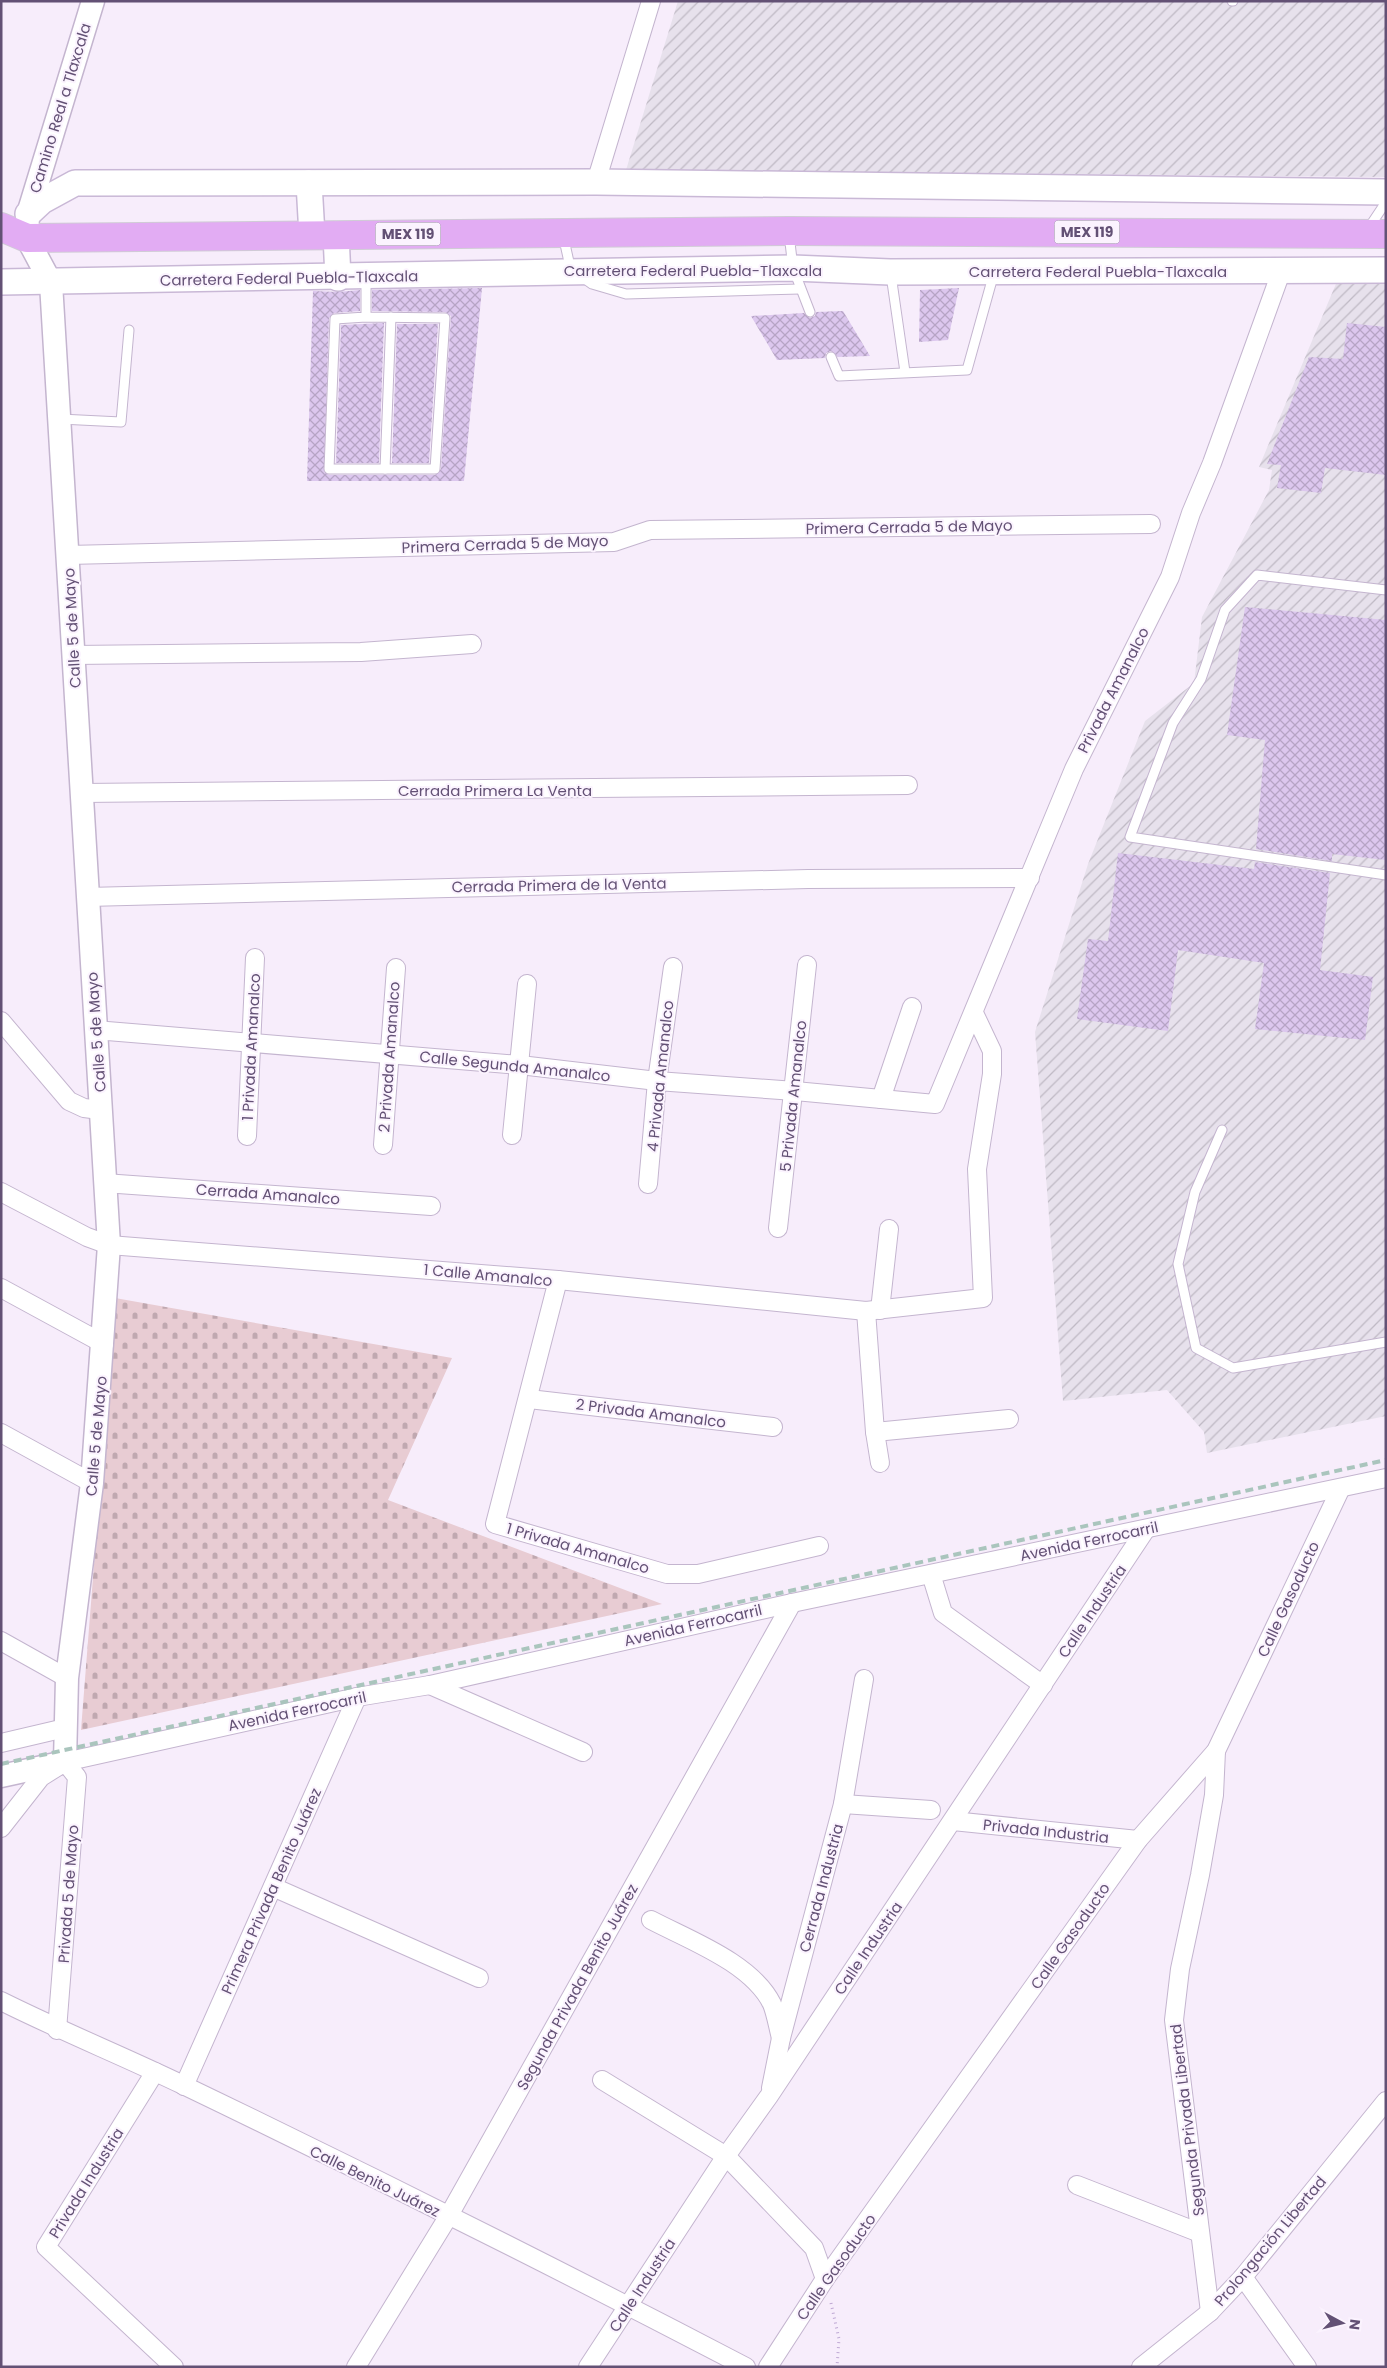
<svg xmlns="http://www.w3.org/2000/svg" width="1387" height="2368" font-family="Poppins,sans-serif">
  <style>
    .industrial { fill: url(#industrial-furrows) }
    .cemetery { fill: url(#cemetery-stones) }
    .building { fill: url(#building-cross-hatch) }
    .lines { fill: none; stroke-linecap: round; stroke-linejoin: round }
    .service-casing { stroke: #c4b5cf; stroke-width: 11 }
    .minor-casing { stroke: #c4b5cf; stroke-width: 20 }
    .tertiary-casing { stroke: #c4b5cf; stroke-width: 25 }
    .secondary-casing { stroke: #c9b8d6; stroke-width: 28 }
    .primary-casing { stroke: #d0cbd6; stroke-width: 30 }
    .path { stroke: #bfa9d4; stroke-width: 3; stroke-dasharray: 1 4; stroke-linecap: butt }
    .service { stroke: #fff; stroke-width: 9 }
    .minor { stroke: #fff; stroke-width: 18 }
    .tertiary { stroke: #fff; stroke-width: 22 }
    .secondary { stroke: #fff; stroke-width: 25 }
    .primary { stroke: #e2acf3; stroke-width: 28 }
    .rail { stroke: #aac5bd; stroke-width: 4; stroke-dasharray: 8 5; stroke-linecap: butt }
    .labels { text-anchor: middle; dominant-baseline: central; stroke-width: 4; stroke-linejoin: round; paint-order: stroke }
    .shield { fill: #fbf3fe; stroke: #91829e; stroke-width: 1 }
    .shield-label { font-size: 14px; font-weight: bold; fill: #635175 }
    .street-label { font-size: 15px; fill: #635175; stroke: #fbf3fe }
  </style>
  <defs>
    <pattern id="industrial-furrows" width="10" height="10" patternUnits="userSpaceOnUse" patternTransform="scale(1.25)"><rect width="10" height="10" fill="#e7e1ec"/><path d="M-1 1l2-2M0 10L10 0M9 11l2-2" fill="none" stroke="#bfb9c4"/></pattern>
    <pattern id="cemetery-stones" width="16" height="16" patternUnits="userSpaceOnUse" patternTransform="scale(1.25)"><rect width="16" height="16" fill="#e8ccd3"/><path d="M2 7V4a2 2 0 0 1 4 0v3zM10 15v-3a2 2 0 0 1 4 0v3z" fill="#c0a8b0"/></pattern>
    <pattern id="building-cross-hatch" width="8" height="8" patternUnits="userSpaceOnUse" patternTransform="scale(1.25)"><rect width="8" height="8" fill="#dcc7ee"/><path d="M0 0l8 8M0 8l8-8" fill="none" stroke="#b6a4c5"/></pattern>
  </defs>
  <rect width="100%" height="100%" fill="#f7edfb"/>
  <g class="industrial">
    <path d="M678,1H1386V177L626,170Z"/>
    <path d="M1338,279L1386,281V1416L1207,1453L1204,1432L1167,1390L1063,1401L1035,1032L1088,864L1145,721L1194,683L1202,617L1269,490L1272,470L1259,467Z"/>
  </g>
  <path class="cemetery" d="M115,1298L452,1358L388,1500L662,1604L81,1730Z"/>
  <g class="building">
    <path d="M482,288L464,481H307L313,291L338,292L360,290V311L334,313L329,318L324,472L329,475H435L441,469L451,316L445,312L372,311V290Z"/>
    <path d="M959,288L948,340L919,342L920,290Z"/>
    <path d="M843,311L870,356L838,357L831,351L826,353L825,358L777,360L751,316L804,313L810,318L815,316L816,312Z"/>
    <path d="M384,323L379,463H336L341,325Z"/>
    <path d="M1347,323L1386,327V475L1325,468L1321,493L1277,488L1281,465L1267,464L1309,357L1343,359Z"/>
    <path d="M397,324H438L429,463H392Z"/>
    <path d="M1245,607L1386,620V860L1332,854V861L1256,849L1265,740L1227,735Z"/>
    <path d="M1118,853L1254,869L1255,862L1330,873L1320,970L1373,977L1365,1040L1255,1029L1264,963L1178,950L1168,1031L1077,1019L1088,939L1108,941Z"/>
  </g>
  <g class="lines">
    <g class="service-casing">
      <g id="service">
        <path d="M1232,1H1233"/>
        <path d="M1368,229L1386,202"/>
        <path d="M789,234L793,268L810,312"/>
        <path d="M563,235L571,271"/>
        <path d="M891,275L905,372"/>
        <path d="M366,277V317L445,318L435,469H329L335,319L366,317"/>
        <path d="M585,279L592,284L626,294L800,289"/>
        <path d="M831,357L839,376L967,370L994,273"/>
        <path d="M60,419L121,422L129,330"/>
        <path d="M385,469L391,317"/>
        <path d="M1386,590L1257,575L1225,610L1201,679L1173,723L1130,837L1386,875"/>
        <path d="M1222,1130L1195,1192L1178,1264L1196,1348L1233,1368L1386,1342"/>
      </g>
    </g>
    <g class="minor-casing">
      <g id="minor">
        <path d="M596,182L651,1"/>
        <path d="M68,555L614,542L650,530L1151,524"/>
        <path d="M73,655L361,652L472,644"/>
        <path d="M82,793L908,785"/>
        <path d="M87,897L808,879L1030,878"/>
        <path d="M1,1021L69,1101L84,1108L100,1110"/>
        <path d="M95,1030L520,1065L657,1081L795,1091L935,1104L1074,769L1170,577L1191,513L1212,463L1281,272"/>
        <path d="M881,1099L912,1007"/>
        <path d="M512,1135L527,984"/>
        <path d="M247,1136L255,958"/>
        <path d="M383,1145L396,968"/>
        <path d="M104,1183L431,1206"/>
        <path d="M648,1184L657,1081L673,967"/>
        <path d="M1,1192L87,1237L109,1245L558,1280L866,1311L983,1298L977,1169L992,1074V1051L974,1013"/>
        <path d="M778,1228L807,965"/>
        <path d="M558,1280L495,1524L667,1574H698L819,1546"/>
        <path d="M1,1288L104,1344"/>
        <path d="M880,1310L889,1229"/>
        <path d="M866,1311L875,1432L880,1463"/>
        <path d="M529,1399L773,1427"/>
        <path d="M875,1432L1009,1419"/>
        <path d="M1,1433L92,1483"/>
        <path d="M931,1574L943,1613L1043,1685"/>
        <path d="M1,1641L67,1678"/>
        <path d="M430,1685L583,1752"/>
        <path d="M1,1743L65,1728"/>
        <path d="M843,1804L931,1810"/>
        <path d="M953,1821L1138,1840"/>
        <path d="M1,1828L41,1777L65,1762L357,1697L430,1685L792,1603L1386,1478"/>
        <path d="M273,1887L479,1978"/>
        <path d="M651,1920C689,1940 752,1963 772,2004C776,2014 778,2027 781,2038"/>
        <path d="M1,2001C61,2031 123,2056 183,2085C372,2176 560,2270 746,2367"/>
        <path d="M57,2030L77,1777L65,1762"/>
        <path d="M155,2072L46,2247L174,2367"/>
        <path d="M602,2080L726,2156L814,2248L825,2279"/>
        <path d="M184,2086L357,1697"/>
        <path d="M771,2088L781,2038L843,1804L864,1679"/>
        <path d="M1077,2185L1200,2233"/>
        <path d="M1243,2277L1307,2367"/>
        <path d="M1210,2312L1174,2020L1180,1969L1200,1875L1214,1795L1216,1751"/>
        <path d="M356,2367L448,2217L792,1603"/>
        <path d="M588,2367L726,2156L769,2096L1146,1529"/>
        <path d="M768,2367L825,2279L1138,1840L1216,1751L1340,1490"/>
        <path d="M1141,2367L1210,2312L1243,2277L1386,2101"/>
      </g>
    </g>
    <g class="tertiary-casing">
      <path id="tertiary" d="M1,1776L65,1762L67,1678L92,1483L109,1245L51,283L27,238L28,214L93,1"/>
    </g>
    <g class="secondary-casing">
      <g id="secondary">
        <path d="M309,183L312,235"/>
        <path d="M28,214L42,201L75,183L596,182L1386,192"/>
        <path d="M336,235L338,278"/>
        <path d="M1,282L793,268L890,272L1386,270"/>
      </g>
    </g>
    <g class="primary-casing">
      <path id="primary" d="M1,227L27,238L789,231L1386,234"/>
    </g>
    <path class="path" d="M831,2303L839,2339L837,2367"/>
    <use href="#service" class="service"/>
    <use href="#minor" class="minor"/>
    <use href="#tertiary" class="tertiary"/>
    <use href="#secondary" class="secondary"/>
    <use href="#primary" class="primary"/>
    <path class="rail" d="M1,1764L1386,1460"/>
  </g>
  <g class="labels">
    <g class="shield">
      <rect x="1054.5" y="220.5" width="65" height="23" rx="4"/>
      <rect x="375.5" y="222.5" width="65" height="23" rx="4"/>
    </g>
    <g class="shield-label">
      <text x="1087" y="232">MEX 119</text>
      <text x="408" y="234">MEX 119</text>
    </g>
    <g class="street-label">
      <text transform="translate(60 108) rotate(-73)">Camino Real a Tlaxcala</text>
      <text x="693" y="270">Carretera Federal Puebla-Tlaxcala</text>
      <text x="1098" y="271">Carretera Federal Puebla-Tlaxcala</text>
      <text transform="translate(289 278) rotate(-1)">Carretera Federal Puebla-Tlaxcala</text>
      <text transform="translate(909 527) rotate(-1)">Primera Cerrada 5 de Mayo</text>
      <text transform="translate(505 544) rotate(-2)">Primera Cerrada 5 de Mayo</text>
      <text transform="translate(72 628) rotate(-93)">Calle 5 de Mayo</text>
      <text transform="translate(1113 690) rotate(-63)">Privada Amanalco</text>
      <text x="495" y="790">Cerrada Primera La Venta</text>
      <text transform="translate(559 885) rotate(-1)">Cerrada Primera de la Venta</text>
      <text transform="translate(96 1032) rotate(-94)">Calle 5 de Mayo</text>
      <text transform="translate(251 1047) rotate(-87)">1 Privada Amanalco</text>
      <text transform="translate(389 1057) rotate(-86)">2 Privada Amanalco</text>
      <text transform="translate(515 1066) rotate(6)">Calle Segunda Amanalco</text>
      <text transform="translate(660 1076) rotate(-84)">4 Privada Amanalco</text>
      <text transform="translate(793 1096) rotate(-84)">5 Privada Amanalco</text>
      <text transform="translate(268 1194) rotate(4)">Cerrada Amanalco</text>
      <text transform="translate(488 1275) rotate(5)">1 Calle Amanalco</text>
      <text transform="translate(651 1413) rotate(7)">2 Privada Amanalco</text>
      <text transform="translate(96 1436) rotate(-85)">Calle 5 de Mayo</text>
      <text transform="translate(1089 1541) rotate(-12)">Avenida Ferrocarril</text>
      <text transform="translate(578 1548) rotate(16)">1 Privada Amanalco</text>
      <text transform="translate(1288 1599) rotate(-65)">Calle Gasoducto</text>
      <text transform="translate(1092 1611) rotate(-56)">Calle Industria</text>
      <text transform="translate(693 1625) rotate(-13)">Avenida Ferrocarril</text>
      <text transform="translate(297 1711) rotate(-12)">Avenida Ferrocarril</text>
      <text transform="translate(1046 1831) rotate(6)">Privada Industria</text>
      <text transform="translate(821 1888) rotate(-75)">Cerrada Industria</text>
      <text transform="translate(271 1891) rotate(-66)">Primera Privada Benito Juárez</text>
      <text transform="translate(68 1894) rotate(-86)">Privada 5 de Mayo</text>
      <text transform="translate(1070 1936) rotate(-55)">Calle Gasoducto</text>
      <text transform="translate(868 1948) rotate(-56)">Calle Industria</text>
      <text transform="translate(577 1987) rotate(-61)">Segunda Privada Benito Juárez</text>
      <text transform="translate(1187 2120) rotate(-97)">Segunda Privada Libertad</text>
      <text transform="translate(375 2181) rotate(26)">Calle Benito Juárez</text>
      <text transform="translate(86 2183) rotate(-58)">Privada Industria</text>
      <text transform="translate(1270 2241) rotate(-50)">Prolongación Libertad</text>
      <text transform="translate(836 2267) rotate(-55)">Calle Gasoducto</text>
      <text transform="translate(642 2285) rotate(-57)">Calle Industria</text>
    </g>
  </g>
  <rect width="1387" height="2368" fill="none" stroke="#635175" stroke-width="5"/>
  <g transform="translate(1342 2323) rotate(97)" stroke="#fbf3fe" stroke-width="4" paint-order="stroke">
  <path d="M0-4L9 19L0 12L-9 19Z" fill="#635175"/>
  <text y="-8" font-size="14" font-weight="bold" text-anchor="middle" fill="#635175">N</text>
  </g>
</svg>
